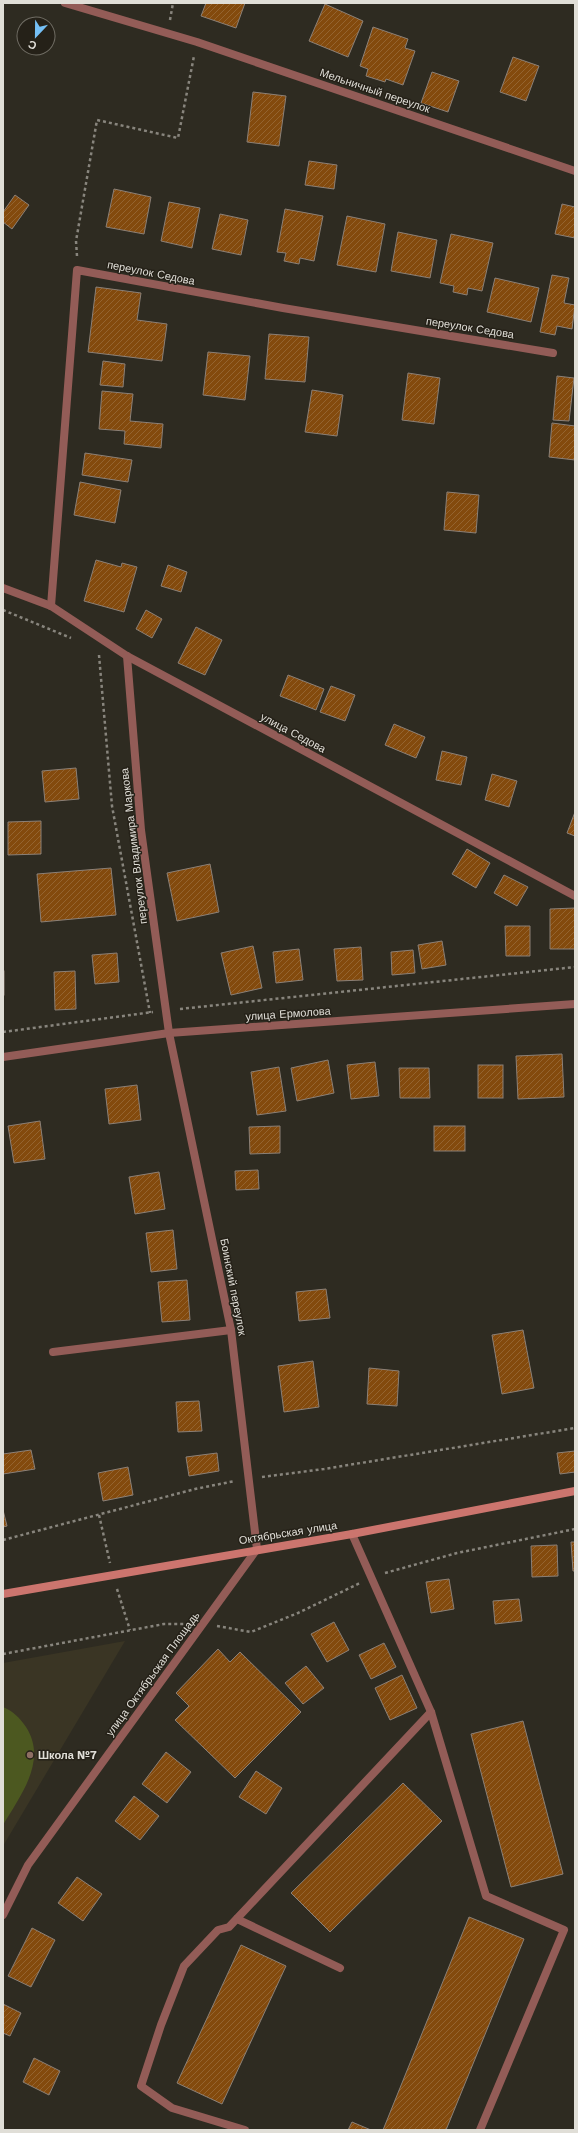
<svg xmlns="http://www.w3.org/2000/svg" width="578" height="2133" font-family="'Work Sans',sans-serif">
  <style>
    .built { fill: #3a3524 }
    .garden { fill: #4c5820 }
    .building { fill: url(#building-hatch); stroke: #8b8077 }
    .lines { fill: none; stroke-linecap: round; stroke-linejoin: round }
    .path { stroke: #88857d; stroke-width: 2.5; stroke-dasharray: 3 3; stroke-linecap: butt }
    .service { stroke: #935c57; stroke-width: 8 }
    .minor { stroke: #935c57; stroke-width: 8 }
    .tertiary { stroke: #935c57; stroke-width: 8 }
    .secondary { stroke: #cc756e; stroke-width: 8 }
    .education-dot { fill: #8d6e63; stroke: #252118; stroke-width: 1.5 }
    .labels { text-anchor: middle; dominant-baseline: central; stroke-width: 3; stroke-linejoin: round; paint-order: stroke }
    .street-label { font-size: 11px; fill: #e0ded7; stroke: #252118 }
    .poi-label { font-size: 11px; font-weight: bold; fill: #e0ded7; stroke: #252118; text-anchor: start }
  </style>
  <defs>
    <pattern id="building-hatch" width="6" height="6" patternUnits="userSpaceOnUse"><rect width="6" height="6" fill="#834a0d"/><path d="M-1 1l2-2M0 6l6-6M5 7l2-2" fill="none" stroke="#946430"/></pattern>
  </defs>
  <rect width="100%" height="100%" fill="#2e2b21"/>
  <path class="built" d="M125,1641L3,1846V1663Z"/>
  <path class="garden" d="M3,1707C13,1711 20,1718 26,1727C48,1761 20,1796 3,1825Z"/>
  <g class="building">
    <path d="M206,3H245L236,28L201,16Z"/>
    <path d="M325,4L363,21L348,57L309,41Z"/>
    <path d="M373,27L408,39L405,48L415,51L403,85L386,79L385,82L366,76L368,69L360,66Z"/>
    <path d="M513,57L539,66L526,101L500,92Z"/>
    <path d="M432,72L459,81L448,112L421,103Z"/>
    <path d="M253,92L286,96L279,146L247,142Z"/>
    <path d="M309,161L337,165L334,189L305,185Z"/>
    <path d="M114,189L151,197L144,234L106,227Z"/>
    <path d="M15,195L29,205L12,229L3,222V212Z"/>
    <path d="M169,202L200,208L192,248L161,241Z"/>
    <path d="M562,204L575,207V238L555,234Z"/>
    <path d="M285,209L323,216L314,261L300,258L299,264L284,261L286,253L277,252Z"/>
    <path d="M220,214L248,220L241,255L212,249Z"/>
    <path d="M347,216L385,224L376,272L337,265Z"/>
    <path d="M398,232L437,240L430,278L391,271Z"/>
    <path d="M451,234L493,243L482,291L468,288L467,295L453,292L454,286L440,283Z"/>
    <path d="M552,275L569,278L564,303L575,305L572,329L557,326L555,335L540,332Z"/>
    <path d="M495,278L539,288L531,322L487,312Z"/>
    <path d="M96,287L141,293L137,320L167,324L162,361L88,352Z"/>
    <path d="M269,334L309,337L305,382L265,379Z"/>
    <path d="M208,352L250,356L245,400L203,395Z"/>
    <path d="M103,361L125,364L123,387L100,385Z"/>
    <path d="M408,373L440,378L434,424L402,420Z"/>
    <path d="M557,376L574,378L569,421L553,420Z"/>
    <path d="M312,390L343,395L337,436L305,432Z"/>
    <path d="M102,391L133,394L130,421L163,424L161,448L124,444L125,431L99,429Z"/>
    <path d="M552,423L575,426V460L549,457Z"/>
    <path d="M85,453L132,460L128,482L82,475Z"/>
    <path d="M80,482L121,490L115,523L74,515Z"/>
    <path d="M447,492L479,495L476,533L444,530Z"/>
    <path d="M96,560L121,567L122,563L137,567L124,612L84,601Z"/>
    <path d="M168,565L187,572L181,592L161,586Z"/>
    <path d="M146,610L162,619L152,638L136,629Z"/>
    <path d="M196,627L222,640L205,675L178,663Z"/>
    <path d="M288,675L324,689L316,710L280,696Z"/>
    <path d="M331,686L355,695L345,721L320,712Z"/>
    <path d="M394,724L425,737L416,758L385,745Z"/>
    <path d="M442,751L467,757L461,785L436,780Z"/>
    <path d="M76,768L79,799L45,802L42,771Z"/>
    <path d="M492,774L517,781L509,807L485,800Z"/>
    <path d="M575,812V836L567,833Z"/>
    <path d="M41,821V854L8,855V822Z"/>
    <path d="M467,849L490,863L476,888L452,874Z"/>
    <path d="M210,864L219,912L177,921L167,873Z"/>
    <path d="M111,868L116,915L41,922L37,874Z"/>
    <path d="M504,875L528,887L517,906L494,893Z"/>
    <path d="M575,908V949H550V909Z"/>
    <path d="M505,926H530V956H506Z"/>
    <path d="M442,941L446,965L422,969L418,945Z"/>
    <path d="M253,946L262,988L231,995L221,953Z"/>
    <path d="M361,947L363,980L337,981L334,949Z"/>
    <path d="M299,949L303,980L276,983L273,952Z"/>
    <path d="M413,950L415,973L392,975L391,952Z"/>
    <path d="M117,953L119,982L95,984L92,955Z"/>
    <rect x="3" y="971" width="1" height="24"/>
    <path d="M75,971L76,1009L55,1010L54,972Z"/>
    <path d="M562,1054L564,1097L518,1099L516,1056Z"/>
    <path d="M328,1060L334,1093L297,1101L291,1068Z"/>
    <path d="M375,1062L379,1096L351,1099L347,1065Z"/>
    <rect x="478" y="1065" width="25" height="33"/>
    <path d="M279,1067L286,1111L257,1115L251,1072Z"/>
    <path d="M399,1068H429L430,1098H400Z"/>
    <path d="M137,1085L141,1120L109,1124L105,1089Z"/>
    <path d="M40,1121L45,1159L14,1163L8,1126Z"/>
    <path d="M280,1126V1153L250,1154L249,1127Z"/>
    <rect x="434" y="1126" width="31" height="25"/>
    <path d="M258,1170L259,1189L236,1190L235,1171Z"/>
    <path d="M159,1172L165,1209L135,1214L129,1177Z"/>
    <path d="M173,1230L177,1269L151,1272L146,1233Z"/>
    <path d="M187,1280L190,1320L162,1322L158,1282Z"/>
    <path d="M326,1289L330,1318L299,1321L296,1292Z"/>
    <path d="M523,1330L534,1388L502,1394L492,1335Z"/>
    <path d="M313,1361L319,1407L284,1412L278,1366Z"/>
    <path d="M369,1368L399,1371L397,1406L367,1404Z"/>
    <path d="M199,1401L202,1431L178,1432L176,1402Z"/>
    <path d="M31,1450L35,1469L3,1474V1454Z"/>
    <path d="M575,1451V1472L560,1474L557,1453Z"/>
    <path d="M217,1453L219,1471L189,1476L186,1457Z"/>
    <path d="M128,1467L133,1495L103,1501L98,1473Z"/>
    <path d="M3,1510L7,1526L3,1527Z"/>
    <path d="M571,1542H575V1571H573Z"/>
    <path d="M557,1545L558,1576L532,1577L531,1546Z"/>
    <path d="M449,1579L454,1609L431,1613L426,1582Z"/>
    <path d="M519,1599L522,1621L495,1624L493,1601Z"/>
    <path d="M334,1622L349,1650L327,1662L311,1634Z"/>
    <path d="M384,1643L396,1667L371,1679L359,1655Z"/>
    <path d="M218,1649L230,1662L240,1652L301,1712L235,1778L175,1720L189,1706L176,1693Z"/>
    <path d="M306,1666L324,1688L303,1704L285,1683Z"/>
    <path d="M402,1675L417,1708L390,1720L375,1688Z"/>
    <path d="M523,1721L563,1874L511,1887L471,1734Z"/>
    <path d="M166,1752L191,1772L167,1803L142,1784Z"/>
    <path d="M256,1771L282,1788L266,1814L239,1797Z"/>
    <path d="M403,1783L442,1821L330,1932L291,1893Z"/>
    <path d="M134,1796L159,1816L140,1840L115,1821Z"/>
    <path d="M77,1877L102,1894L83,1921L58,1903Z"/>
    <path d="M469,1917L524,1939L446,2130H383Z"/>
    <path d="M32,1928L55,1940L31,1987L8,1976Z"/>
    <path d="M241,1945L286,1966L222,2104L177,2083Z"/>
    <path d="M3,2004L21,2013L10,2036L3,2033Z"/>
    <path d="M34,2058L60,2071L49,2095L23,2082Z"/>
    <path d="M352,2122L371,2130H348Z"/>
  </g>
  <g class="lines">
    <g class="path">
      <path d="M170,20L173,3"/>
      <path d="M77,256L76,241L97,120L178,138L194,56"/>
      <path d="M3,610L71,638"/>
      <path d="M99,655L112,806L150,1013"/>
      <path d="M180,1009L575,967"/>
      <path d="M3,1032L153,1012"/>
      <path d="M262,1477L324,1469L575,1428"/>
      <path d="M99,1515L110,1563"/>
      <path d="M3,1540L195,1489L235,1481"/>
      <path d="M385,1573L457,1553L575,1529"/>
      <path d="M117,1589L130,1630"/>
      <path d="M217,1626L251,1632L298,1613L360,1583"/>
      <path d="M3,1654L164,1624H185"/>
    </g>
    <g class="service">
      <path d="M53,1352L231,1330"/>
      <path d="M352,1534L431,1712L486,1896L564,1930L480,2130"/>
      <path d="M237,1919L340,1968"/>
      <path d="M245,2130L172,2108L141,2086L161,2025L184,1966L218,1930L229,1927L431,1712"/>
    </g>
    <g class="minor">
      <path d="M65,3L197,42L575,171"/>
      <path d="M3,588L51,606L127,656L575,896"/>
      <path d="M51,606L77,270L283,308L553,353"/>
      <path d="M3,1915L28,1865L257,1549L231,1330L169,1033L141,830L127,656"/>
    </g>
    <path class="tertiary" d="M3,1057L169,1033L575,1004"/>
    <path class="secondary" d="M3,1594L352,1534L575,1491"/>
  </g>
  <circle class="education-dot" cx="30" cy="1755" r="4"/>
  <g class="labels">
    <g class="street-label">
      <text transform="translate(375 91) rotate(19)">Мельничный переулок</text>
      <text transform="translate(151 273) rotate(11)">переулок Седова</text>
      <text transform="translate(470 328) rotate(9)">переулок Седова</text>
      <text transform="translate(293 733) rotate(28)">улица Седова</text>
      <text transform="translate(134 846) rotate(-97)">переулок Владимира Маркова</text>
      <text transform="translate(288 1014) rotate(-4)">улица Ермолова</text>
      <text transform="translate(233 1287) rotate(79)">Боинский переулок</text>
      <text transform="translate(288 1533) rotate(-9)">Октябрьская улица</text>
      <text transform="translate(153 1674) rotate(-54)">улица Октябрьская Площадь</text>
    </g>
    <g class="poi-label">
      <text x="38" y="1755">Школа №7</text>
    </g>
  </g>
  <rect width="578" height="2133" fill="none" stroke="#e0ded7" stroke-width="8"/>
  <g transform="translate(36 36) rotate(202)"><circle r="19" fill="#252118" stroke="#706d64"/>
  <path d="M0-3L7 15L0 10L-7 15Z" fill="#75c0f6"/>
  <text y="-6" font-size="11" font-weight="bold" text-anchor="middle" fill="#e0ded7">С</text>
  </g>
</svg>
